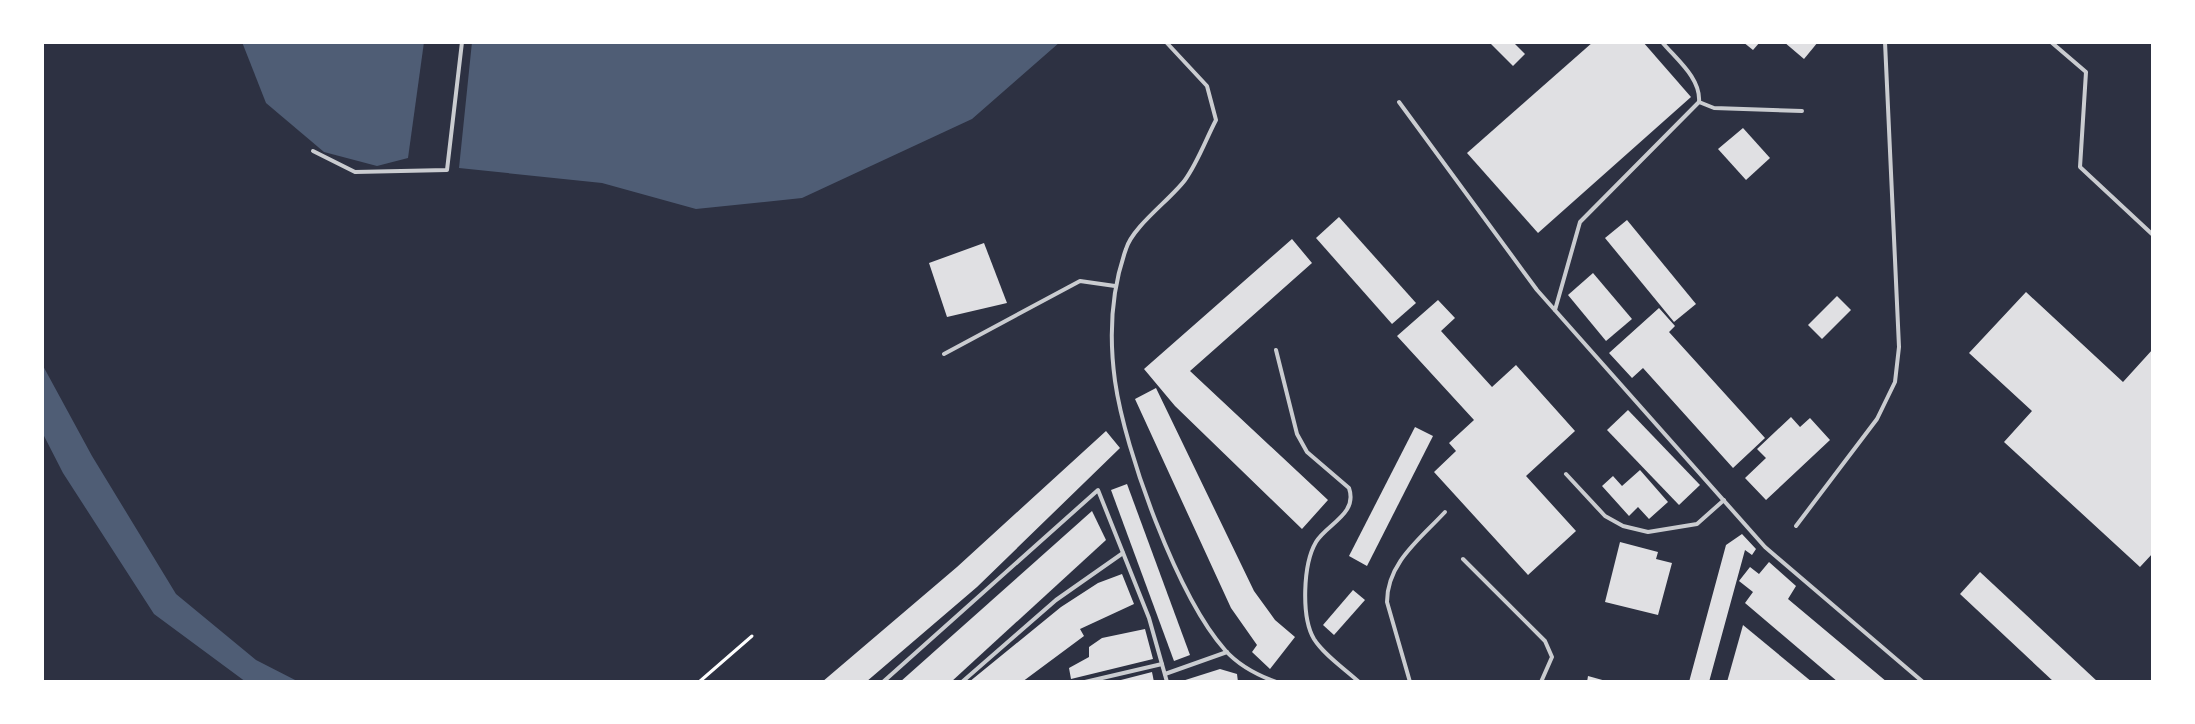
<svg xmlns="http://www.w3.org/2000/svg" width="2195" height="724" font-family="Mulish,sans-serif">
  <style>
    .water { fill: #4f5d75 }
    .building { fill: #e0e0e3 }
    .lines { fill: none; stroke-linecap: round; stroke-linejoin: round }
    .path { stroke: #fff; stroke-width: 3 }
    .service { stroke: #caccd0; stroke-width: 4 }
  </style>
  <rect width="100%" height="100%" fill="#2d3142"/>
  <g class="water">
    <path d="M242,42H424L408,158L377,166L324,152L266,103Z"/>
    <path d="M472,42H1060L972,119L802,198L696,209L602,183L459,168Z"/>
    <path d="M42,364L92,456L176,594L256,660L299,682H246L154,614L63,473L42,432Z"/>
  </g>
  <g class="building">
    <path d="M1489,42H1513L1525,54L1513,66Z"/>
    <path d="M1593,42H1643L1691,97L1538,233L1467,153Z"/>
    <path d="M1743,42H1760L1753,50Z"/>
    <path d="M1784,42H1818L1804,59Z"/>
    <path d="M1743,128L1770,158L1746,180L1718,149Z"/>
    <path d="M1339,217L1416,303L1392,324L1316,238Z"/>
    <path d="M1627,220L1696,304L1674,322L1605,238Z"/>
    <path d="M1292,239L1312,263L1190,371L1328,500L1302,529L1175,406L1144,369Z"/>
    <path d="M984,243L1007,303L947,317L929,263Z"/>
    <path d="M1593,273L1632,319L1606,341L1568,295Z"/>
    <path d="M2026,292L2123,382L2153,349V553L2140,567L2004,442L2032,411L1969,353Z"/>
    <path d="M1837,296L1851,310L1822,339L1808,325Z"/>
    <path d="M1438,300L1455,318L1441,331L1492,387L1516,365L1575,431L1526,476L1576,531L1528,575L1434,472L1456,451L1449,443L1474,420L1397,336Z"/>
    <path d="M1659,308L1675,326L1669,332L1765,438L1733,468L1643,368L1632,378L1609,353Z"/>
    <path d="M1156,388L1254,591L1275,620L1295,637L1270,669L1252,652L1257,645L1231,608L1135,399Z"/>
    <path d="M1628,410L1700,485L1679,505L1607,430Z"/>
    <path d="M1791,417L1800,427L1810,418L1830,440L1766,500L1745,478L1766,458L1757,449Z"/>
    <path d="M1415,427L1433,436L1367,566L1349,556Z"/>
    <path d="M1106,431L1120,448L977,587L866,682H822L957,567Z"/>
    <path d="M1640,470L1668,502L1649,519L1638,507L1629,516L1602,486L1613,476L1622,486Z"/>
    <path d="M1127,484L1190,655L1174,661L1111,490Z"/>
    <path d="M1092,511L1106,540L951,682H900Z"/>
    <path d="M1742,534L1756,549L1752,555L1745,550L1709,682H1689L1726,545Z"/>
    <path d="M1620,542L1658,552L1656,559L1672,563L1658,615L1605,602Z"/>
    <path d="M1769,562L1796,586L1788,599L1887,682H1838L1745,603L1753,592L1739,581L1750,567L1759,574Z"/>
    <path d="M1980,572L2098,682H2054L1960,594Z"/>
    <path d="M1122,574L1134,604L1080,629L1084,636L1022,682H969L1061,607L1098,583Z"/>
    <path d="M1353,590L1365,600L1334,635L1323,625Z"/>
    <path d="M1743,625L1812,682H1727Z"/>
    <path d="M1145,629L1153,659L1071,679L1069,668L1089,657V647L1102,638Z"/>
    <path d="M1220,669L1237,674L1238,682H1179Z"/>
    <path d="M1152,672L1154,682H1117V681Z"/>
    <path d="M1588,676L1606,681V682H1587Z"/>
  </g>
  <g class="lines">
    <path class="path" d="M699,682L752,636"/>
    <g class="service">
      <path d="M1166,42L1207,86L1216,120C1206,139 1198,162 1185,180C1170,200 1133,226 1126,249C1111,291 1109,337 1115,381C1125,452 1178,597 1225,650C1239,666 1257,675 1276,682"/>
      <path d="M2051,42L2086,72L2080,167L2153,235"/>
      <path d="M1399,102L1537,290L1765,547L1923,682"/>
      <path d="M1699,102L1714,108L1802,111"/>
      <path d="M313,151L355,172L447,170L462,42"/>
      <path d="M1555,310L1580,222L1699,102C1701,78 1676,59 1662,42"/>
      <path d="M1276,350L1297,434L1307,452L1349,488C1358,514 1327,524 1316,542C1303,564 1301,617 1314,639C1324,655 1345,669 1359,682"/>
      <path d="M944,354L1080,281L1115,286"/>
      <path d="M1566,474L1605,516L1623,526L1648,532L1697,524L1724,500"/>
      <path d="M1796,526L1877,419L1895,382L1899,347L1885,42"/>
      <path d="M1463,559L1545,641L1552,657L1541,682"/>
      <path d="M1165,674L1227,652"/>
      <path d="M883,682L1098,490L1149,618L1167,682"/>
      <path d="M962,682L1056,600L1123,553"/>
      <path d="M1085,682L1162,664"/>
      <path d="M1410,682L1387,602C1387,563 1420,539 1445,512"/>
    </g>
  </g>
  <rect width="2195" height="724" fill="none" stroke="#ffffff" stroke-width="88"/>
</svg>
